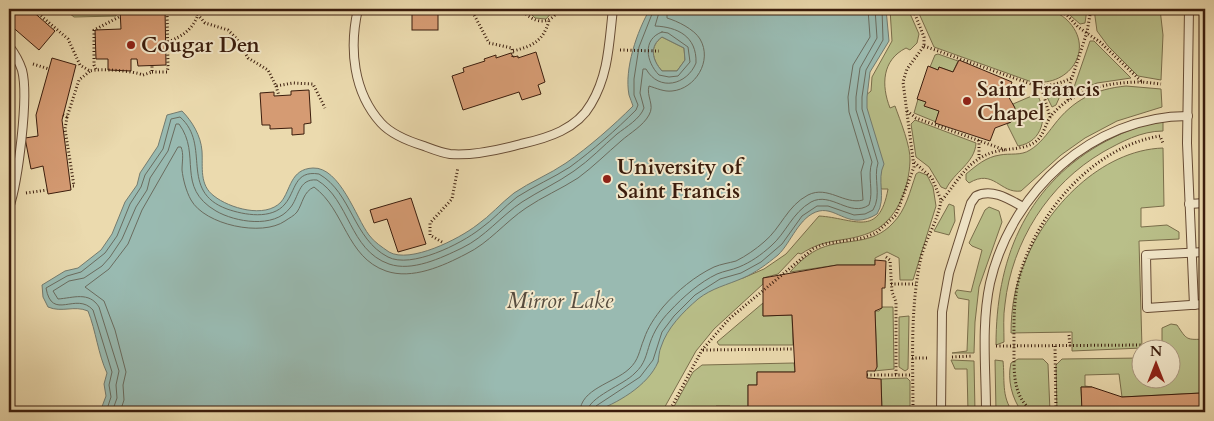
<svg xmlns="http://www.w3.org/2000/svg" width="1214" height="421" font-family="Cardo,serif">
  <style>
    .green { fill: #b9bf89; stroke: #7a6e4b }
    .water { fill: #99bab1; stroke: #737b6f; fill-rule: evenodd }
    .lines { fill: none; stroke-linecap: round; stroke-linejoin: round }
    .shore { stroke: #6a6c5f; stroke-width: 1 }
    .building { fill: #d59b73; stroke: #3b1d0d }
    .service-casing { stroke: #674c35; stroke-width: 10 }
    .path { stroke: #3b1d0d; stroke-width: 3; stroke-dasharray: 1 2.5; stroke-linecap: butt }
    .service { stroke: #f2e7ca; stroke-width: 8 }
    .poi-dot { fill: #8f2418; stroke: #f2e7ca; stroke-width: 2 }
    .labels { text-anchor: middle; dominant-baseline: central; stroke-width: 4; stroke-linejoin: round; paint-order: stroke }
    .poi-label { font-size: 21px; font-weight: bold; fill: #3b1d0d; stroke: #f2e7ca; text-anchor: start }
    .water-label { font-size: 22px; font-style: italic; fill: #574c3e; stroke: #f2e7ca }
  </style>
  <rect width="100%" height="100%" fill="#ebdaae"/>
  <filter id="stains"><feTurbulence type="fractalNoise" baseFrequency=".004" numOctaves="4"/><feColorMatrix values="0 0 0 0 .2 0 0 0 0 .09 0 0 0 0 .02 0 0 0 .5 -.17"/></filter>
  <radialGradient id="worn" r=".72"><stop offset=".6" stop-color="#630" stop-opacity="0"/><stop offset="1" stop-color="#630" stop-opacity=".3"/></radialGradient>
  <g class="green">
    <path d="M64,9H117L116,16L74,17Z"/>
    <path d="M526,9H555L546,19L535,18Z"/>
    <path d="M890,9H908L919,34L917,43L910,50L906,48C882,60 881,85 890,108L895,106C900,120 911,147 910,161C909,188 897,222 869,233C844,243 826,237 801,254L798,253L778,274L763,278V284L714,329L696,351L662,412H593L644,381L658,362L656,340L701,287L743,278L764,269L786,254L819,216C854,218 879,239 888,189H882L874,183L865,96L871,91L872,77L892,41Z"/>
    <path d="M917,9H1047C1054,12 1061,14 1067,20C1097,49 1068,90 1029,81L934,47Z"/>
    <path d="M1063,9H1087L1085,23L1080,24Z"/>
    <path d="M1094,9H1160L1163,35L1161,80L1138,76L1108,46L1097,31Z"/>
    <path d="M662,37L684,48L685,60L677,71H662C652,60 649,46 662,37Z"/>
    <path d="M1090,41H1094L1131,78L1097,83L1072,93Z"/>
    <path d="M935,55L938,54L958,61L953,72L939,67L938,70L930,67Z"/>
    <path d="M1062,86L1064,87L1056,105L1052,107L1044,91Z"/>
    <path d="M1126,86L1161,89L1162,107L1117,121L1085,138L1061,155L1021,191C1000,194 994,168 969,183L966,180V174C977,165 986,157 1000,155C1010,153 1021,156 1030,150C1040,144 1047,134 1054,125C1073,100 1095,89 1126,86Z"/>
    <path d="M1034,95L1038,96C1048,116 1043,142 1018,146L1007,124L1011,122L1015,109L1013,104Z"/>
    <path d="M918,99L926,102L925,105L939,111L936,122L914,113Z"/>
    <path d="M915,120L976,143C975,163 954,172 946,189L941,187L929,167L916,157L911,124Z"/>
    <path d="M1163,122V131C1141,131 1121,142 1103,152C1048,184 1012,242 1005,304C1003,316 1004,329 1004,342L996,345C996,261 1024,189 1099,145C1119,134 1140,124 1163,122Z"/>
    <path d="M1163,148L1164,206L1141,208V227L1167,225L1179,232V239L1139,241L1142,348L1072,351V332L1011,333C1011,308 1015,285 1025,262C1046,208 1101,150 1163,148Z"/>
    <path d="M919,172L927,175L933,187L936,206L913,280H900L899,258L887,252L875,258V265H837L790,272C799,262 809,253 821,248C846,238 872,246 893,223C906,210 910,191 916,174Z"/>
    <path d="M949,204L954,206L955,221L949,235L934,231Z"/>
    <path d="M989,207L999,211L1002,222L979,287L975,322L974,353H952L967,351L969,300L958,298L955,293L957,290L971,292L982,250L972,246L969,243L985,210Z"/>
    <path d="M763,303V316L792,315L793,345H719L717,342Z"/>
    <path d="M882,307H893L894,369L874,371L877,367L875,311H879Z"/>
    <path d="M909,316L908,369L905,371L899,367V317Z"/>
    <path d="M1171,324L1177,325C1187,340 1186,340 1205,339V390L1201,393L1122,397L1119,374L1085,375V386L1092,387H1081L1082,407L1073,412H1057L1056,365L1062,359L1141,358L1142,378H1172V348H1153V342H1162V328Z"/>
    <path d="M1018,359H1043L1048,364L1050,412H1022C1012,399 1007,379 1011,363Z"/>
    <path d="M951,360L974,361L975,412H968L967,369H955Z"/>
    <path d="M995,360L1003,361C1005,378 1001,397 1013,412H996Z"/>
    <path d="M794,363L795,372H757V385H748V412H731L730,406H716L715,412H671L693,372L702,365Z"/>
    <path d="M907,378L910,381V412H882L881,379Z"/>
  </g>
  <path class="water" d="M650,9H886L889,41L870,72L867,97V108L884,164C876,180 887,198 877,214C849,231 838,207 819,211C799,216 791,243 778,255C767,264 755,273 743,278C727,285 712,288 698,299C683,312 667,328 661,347C659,351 659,357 658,362C648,386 616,404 593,412H100L106,396L104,384L107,373C98,354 96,331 88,311C74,305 62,313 48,307L43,297L42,285L65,271L78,268L101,250L112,234L125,202L137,185L140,173L158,146L167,115L182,111C192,121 201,136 202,151C203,167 199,185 214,196C229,208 265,219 281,202C291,190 290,169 313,168C340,167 356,218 369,235C374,242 382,247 389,252C410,264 459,239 477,225C490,216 501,203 514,193C530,182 550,174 566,163C589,147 613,126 633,106C632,102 630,99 629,95C624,69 637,31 650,9ZM662,37L684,48L685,60L677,71H662C652,60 649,46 662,37Z"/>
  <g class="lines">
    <g class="shore">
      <path d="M662,32L668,33L688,47L690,62L678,76L669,77L659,75C646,62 642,39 662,32Z"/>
      <path d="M106,412L111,397L109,385L112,372L93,310C76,291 52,322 46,288L67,276L81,272L105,253L117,236L130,204L141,187L145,175L163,149L171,119L180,117C212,145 178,191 227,209C244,215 272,220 285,204C296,191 294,170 319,174C352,193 353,239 388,257C411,269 461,244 480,229C493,220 504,207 517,197C534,186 553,178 570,167C593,150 616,130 636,110L638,105L634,95V79L639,47L654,9"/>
      <path d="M112,412L117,398L116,385L119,371L99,307C89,291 73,298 58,299L53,291L69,281L84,278L102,266L110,257L122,239L136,207L147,190L150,178L168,151L176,124H179C202,155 175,187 216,211C235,222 274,229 290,208C299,198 298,178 317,180C350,200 349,250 389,264C412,272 441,258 462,248C485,237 501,216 522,202C539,191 557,183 574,171C590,160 603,146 617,134C626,127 640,119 644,108L640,93L643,69H646C659,92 687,85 696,63C697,36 677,27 655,26L660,9"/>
      <path d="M120,412L124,400L123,385L126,372L115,330L104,301L85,287L109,269L128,244L142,210L178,147H181C184,154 182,162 182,170C183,179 186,191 191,200C205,225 262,237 285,221C289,218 294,216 297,212C303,203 303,192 314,187C345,210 346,257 386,271C412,280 443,266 466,254C489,243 505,222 526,208C542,197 561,189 578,178C593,167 607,153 621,141C630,133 643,126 649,115C655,105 646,96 649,86C656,88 664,92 672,91C695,89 713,61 700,39C694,29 677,21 667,18V9"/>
      <path d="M580,412C580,389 614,383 629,369C639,360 639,351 644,339C648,327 655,317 663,307C677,291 695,276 714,267C721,264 729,263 736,261C746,256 756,249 764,242C781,228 787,206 808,195C828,185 844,205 863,200L861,172L864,162L849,112L848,97L853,65L870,37L868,9"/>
      <path d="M587,412C588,397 624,385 635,373C645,364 646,355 650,343C654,331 661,320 670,311C683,297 700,282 717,274C724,271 732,270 739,267C751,262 761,255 771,246C786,233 792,213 811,202C831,191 850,218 869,205C874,191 867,176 872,162L856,110V97L860,68L877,38L875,9"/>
      <path d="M593,412L596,406L640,377L653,360L662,332L674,316L695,295L720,279L741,273L761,262L782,244L802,216L817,206H828L854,215L865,214L873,210C882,195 873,178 878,163L862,109V97L866,70L883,40L882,9"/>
    </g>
  </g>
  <g class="building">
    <path d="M9,9H30L55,31L39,50L9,24Z"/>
    <path d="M120,9H165L166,65L138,66L137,59H131V71L108,70V59H96L95,30L121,29Z"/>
    <rect x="412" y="9" width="26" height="21"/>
    <path d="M536,52L545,82L538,85L541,94L522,100L519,92L463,110L452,76L464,72L463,68L485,61L484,59L496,55V58L511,53L513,57L518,56V58Z"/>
    <path d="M52,58L76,65L62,120L71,190L48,194L43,166L31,169L25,138L38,136L36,115Z"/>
    <path d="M959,60L1012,82L1007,94L1015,108L1011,122L995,128L990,141L935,123L939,111L924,106L926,102L917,99L928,66L938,70L939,67L953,72Z"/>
    <path d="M309,90L311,123L304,124V134L292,135V128L270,129V125H262L260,93L274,92V96L291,95V91Z"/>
    <path d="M411,198L426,244L398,252L387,219L374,223L370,210Z"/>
    <path d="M875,260L886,261L885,288H882V308L875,311L877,367L875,371H867V378L881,379L882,412H748V385H757V372H795L792,315L763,316V278L837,265H875Z"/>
    <path d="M1081,387H1092L1122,397L1201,393L1205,390V412H1082Z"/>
  </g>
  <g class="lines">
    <g class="service-casing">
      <g id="service">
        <path d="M358,9C349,48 353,92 381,123C391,134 411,142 424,146C432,149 442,153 450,154C472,156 499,150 521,144C548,138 577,129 591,104C609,74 609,42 613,9"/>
        <path d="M1189,9L1187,143L1194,305"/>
        <path d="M9,46C15,54 19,61 22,70C29,96 18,181 9,208"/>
        <path d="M1189,204L1205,203"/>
        <path d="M1205,252L1146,255L1147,308L1205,304"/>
        <path d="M723,412V411"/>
        <path d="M941,412L942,312L949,273L971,203L976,196C992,188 1009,199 1023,207"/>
        <path d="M986,412C986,370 981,325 990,283C1011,192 1092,116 1188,116"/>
      </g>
    </g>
    <g class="path">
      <path d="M33,9L68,39L80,65L90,71C99,68 134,71 143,75L152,72V66"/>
      <path d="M193,9L205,23L228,30L237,39L248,58L268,70L276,86L293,83L313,84L325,108"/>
      <path d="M471,9L489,43L512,48L513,57"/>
      <path d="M521,9C533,23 549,27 559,9"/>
      <path d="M1055,9L1067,15L1078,27L1100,42L1142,82L1161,84"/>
      <path d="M168,42C182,36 191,31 197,17"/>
      <path d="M924,46L1028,83C1045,88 1056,85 1072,78L1087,32L1091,9"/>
      <path d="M620,50L659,51"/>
      <path d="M513,51C533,46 543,41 549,21"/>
      <path d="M33,64L49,69"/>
      <path d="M96,69L94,65V30L119,17V9"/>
      <path d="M152,72H167L168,68L167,9"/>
      <path d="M276,86L279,96"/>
      <path d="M1041,86L1050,117"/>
      <path d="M1068,100L1067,92L1072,78"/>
      <path d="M907,111L916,118L1005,150"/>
      <path d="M63,115L67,117L79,80L90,71"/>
      <path d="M67,117L65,129L74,186H70"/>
      <path d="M979,140V158"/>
      <path d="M26,193L47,190"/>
      <path d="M942,200C959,180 967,160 994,152C1008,148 1023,150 1035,142C1044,136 1045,124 1051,116C1073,89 1109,82 1142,82"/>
      <path d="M442,242L430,235V223L452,199L458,167"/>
      <path d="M886,257L890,260L892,292L896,302V375"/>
      <path d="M891,284H916"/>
      <path d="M1069,335L1070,346"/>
      <path d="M996,346L1145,345L1147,343"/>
      <path d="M1055,346L1056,412"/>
      <path d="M703,350L793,349"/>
      <path d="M952,357L973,356"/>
      <path d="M912,358H929"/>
      <path d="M867,375H912"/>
      <path d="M669,412L702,350L729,319L813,249L824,244L863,238L876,233L896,215L914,167L903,82L907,69L924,46V37L913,9"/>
      <path d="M913,412C913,362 910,312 920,262C924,241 938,222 941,200L932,178L914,162"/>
      <path d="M1034,412C1013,398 1014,374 1014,351C1014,326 1013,302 1019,278C1036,214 1092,147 1160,136L1163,143"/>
    </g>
    <use href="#service" class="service"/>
  </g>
  <g class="poi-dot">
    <circle cx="131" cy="45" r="5"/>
    <circle cx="967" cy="101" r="5"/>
    <circle cx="607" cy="179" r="5"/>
  </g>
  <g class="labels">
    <g class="poi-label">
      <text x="141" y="45">Cougar Den</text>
      <text x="977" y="89">Saint Francis<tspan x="977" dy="24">Chapel</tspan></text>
      <text x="617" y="167">University of<tspan x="617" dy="24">Saint Francis</tspan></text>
    </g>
    <g class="water-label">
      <text x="560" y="301">Mirror Lake</text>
    </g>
  </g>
  <rect width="1214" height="421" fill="none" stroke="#ebdaae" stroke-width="30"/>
  <rect x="10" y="10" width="1194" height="401" fill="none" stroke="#3b1d0d" stroke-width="2.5"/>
  <rect x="15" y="15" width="1184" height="391" fill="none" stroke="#3b1d0d"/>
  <g transform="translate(1156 364)"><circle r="24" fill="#f2e7ca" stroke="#a9967e"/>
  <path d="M0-4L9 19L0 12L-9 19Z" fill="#8f2418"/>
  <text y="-8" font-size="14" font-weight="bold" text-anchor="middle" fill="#3b1d0d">N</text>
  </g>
  <rect width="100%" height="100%" filter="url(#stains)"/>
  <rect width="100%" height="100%" fill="url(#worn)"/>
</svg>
